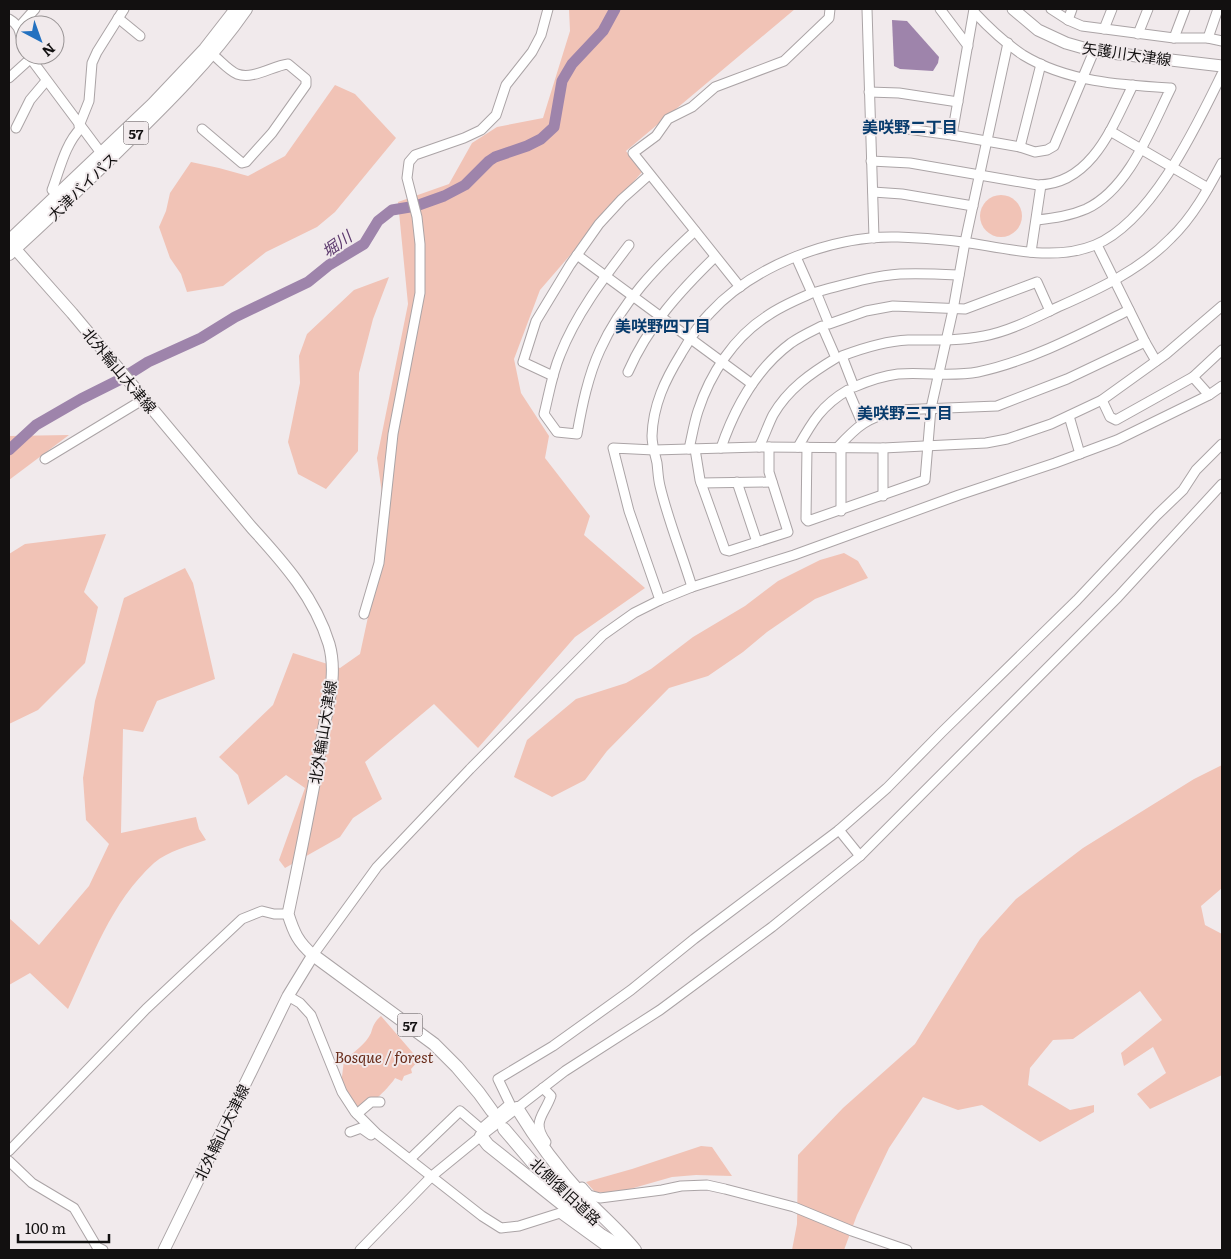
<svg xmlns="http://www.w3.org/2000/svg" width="1231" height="1259" font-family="Literata,'Noto Sans JP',serif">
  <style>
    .green { fill: #f1c3b6 }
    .water { fill: #9e84ab }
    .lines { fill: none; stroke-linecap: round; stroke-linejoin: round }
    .river { stroke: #9e84ab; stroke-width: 11 }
    .minor-casing { stroke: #aba4a6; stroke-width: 11 }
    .major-casing { stroke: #aba4a6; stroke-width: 13 }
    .highway-casing { stroke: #aba4a6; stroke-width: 14 }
    .minor { stroke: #fff; stroke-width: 9 }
    .major { stroke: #fff; stroke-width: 11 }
    .highway { stroke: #fff; stroke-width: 12 }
    .labels { text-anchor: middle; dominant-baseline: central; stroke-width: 4; stroke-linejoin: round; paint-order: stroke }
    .shield { fill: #f1eaec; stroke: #555152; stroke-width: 1 }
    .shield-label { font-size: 14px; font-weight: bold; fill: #121010 }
    .street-label { font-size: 15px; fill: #121010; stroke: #f1eaec }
    .park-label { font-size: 15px; font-style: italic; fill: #692c1a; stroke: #f1eaec }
    .neighbourhood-label { font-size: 16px; font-weight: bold; fill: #073b6c; stroke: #f1eaec }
    .water-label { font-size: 16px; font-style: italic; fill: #5d3a6e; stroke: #f1eaec }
  </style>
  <rect width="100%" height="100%" fill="#f1eaec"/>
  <g class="green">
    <path d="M569,9H795L626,151L642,172L540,290L514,359L521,393L549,436L545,458L590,516L584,535L645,588L575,637L478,748L434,704L365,762L382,799L353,818L340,837L285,868L279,860L305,788L286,775L248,805L238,775L219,757L273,705L293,653L340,668L360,654L387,529L377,458L408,304L398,202L449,184L472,143L497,127L543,118L570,31Z"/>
    <path d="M335,85L355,94L396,138L335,212L317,227L266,252L223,286L187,292L181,274L170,258L159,227L166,211L170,193L191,162L219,168L248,176L285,156Z"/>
    <circle cx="1001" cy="216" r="21"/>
    <path d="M389,277L373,319L359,373L358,451L326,489L298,474L288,442L300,383L299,356L307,334L354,290Z"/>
    <path d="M69,435L9,480V436Z"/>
    <path d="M106,534L84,592L98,607L85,663L38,710L9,724V554L25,544Z"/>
    <path d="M844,553L858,561L868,578L815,599L767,632L743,652L708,676L669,688L607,751L585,780L552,797L514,777L527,740L576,699L626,683L651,669L693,637L745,606L778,581L820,560Z"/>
    <path d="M185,568L193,583L215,679L157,701L143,732L123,729L121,833L196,817L199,829L206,840C189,846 168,851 154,863C111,902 92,958 68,1009L30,973L9,985V918L39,945L89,886L109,844L86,820L83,778L95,701L124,598Z"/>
    <path d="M1222,765V888L1201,906L1205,925L1222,934V1075L1150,1109L1137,1094L1166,1073L1153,1047L1124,1066L1121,1053L1162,1020L1140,991L1073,1039L1053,1040L1030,1068L1028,1085L1070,1110L1094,1105V1112L1040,1142L982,1105L958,1110L923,1097L889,1148L857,1215L844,1250H792L797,1224L798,1155L843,1108L915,1044L980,939L1016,899L1083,848L1194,779Z"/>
    <path d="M381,1016L419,1060L411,1069L412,1073L404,1076L402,1081L395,1078C394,1081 381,1095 378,1097C374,1098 373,1097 369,1097L360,1106L357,1117L341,1085L344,1060C353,1053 366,1044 371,1033C373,1026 375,1021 381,1016Z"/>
    <path d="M701,1146L712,1147L732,1176L696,1175L672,1177L616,1193L595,1192L586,1182L632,1169Z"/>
  </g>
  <path class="water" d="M892,20L907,21L939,57L938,63L933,71L900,69L894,66Z"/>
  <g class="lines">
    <path class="river" d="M9,450L36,425L81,399L121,379L148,362L201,338L235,317L308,282L329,265L364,244L378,221L392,210L416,206L444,196L465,185L489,161L495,157L527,146L541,139L554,127L562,81L572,64L603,31L615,9"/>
    <g class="minor-casing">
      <g id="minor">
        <path d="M867,9L874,238"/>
        <path d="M940,9L968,46"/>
        <path d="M1051,9L1068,20L1082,26L1174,38H1208L1222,41"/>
        <path d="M974,12C989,28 1005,43 1023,55C1067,82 1121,85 1171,88C1151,128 1129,189 1086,209C1070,216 1054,218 1037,220"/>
        <path d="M118,18L140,36"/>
        <path d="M9,19C24,28 18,36 25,50"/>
        <path d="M1068,20L1072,9"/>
        <path d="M19,27L35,9"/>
        <path d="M1104,29L1112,9"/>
        <path d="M1138,34L1148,9"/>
        <path d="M1174,38L1185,9"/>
        <path d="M1208,38L1218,9"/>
        <path d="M28,55L104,157"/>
        <path d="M9,78L30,59"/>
        <path d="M869,92L899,93L958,102"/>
        <path d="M870,124L952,135L1020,147L1035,152L1047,150L1054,146L1094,51"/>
        <path d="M79,126L89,101L92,63L97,52L124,9"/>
        <path d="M16,128L30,100L46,81"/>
        <path d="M202,129L242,163L246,162L272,133L306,85V79L288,64C272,66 253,80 237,74C228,70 220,60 212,54"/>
        <path d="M1110,131L1208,188"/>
        <path d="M952,135L974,9"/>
        <path d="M1020,147L1041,64"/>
        <path d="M871,161L910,163L1038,185C1092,184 1113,125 1133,85"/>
        <path d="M52,190C60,169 65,144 81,128"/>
        <path d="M873,192L902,194L973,206"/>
        <path d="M629,245C603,279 576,314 560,355C552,374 549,394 544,414L557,432L577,434C582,406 588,376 600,350C621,303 658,265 695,231"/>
        <path d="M1097,245L1145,342L1156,361"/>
        <path d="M1031,252L1041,185"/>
        <path d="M577,255L752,384"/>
        <path d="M959,275C939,274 920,273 900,274C871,276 844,285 816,292L829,324L866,311L893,306L965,309L1037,282L1050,311"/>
        <path d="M740,287L633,153L656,136L668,119L692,107L715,87L784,61L829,18L830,9"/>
        <path d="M1129,310C1081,334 1030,361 978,372C952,377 924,372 898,374C882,376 868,381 854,387L842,356C863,348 885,341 908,340C934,340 958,341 984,336C1010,331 1035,318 1058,307C1099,289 1140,270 1171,238C1193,217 1208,189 1222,163"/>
        <path d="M628,372C648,326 680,291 715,257"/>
        <path d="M553,376L523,362L536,321L570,265L599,224L622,199L649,175"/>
        <path d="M1193,377L1209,395"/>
        <path d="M1102,400L1110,417L1116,420L1193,377L1222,350"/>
        <path d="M1069,416L1080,454"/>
        <path d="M798,447C812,422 822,405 848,390L862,423"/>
        <path d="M807,447L806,519L808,521L925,480L931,408L953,310L965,242L1008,43"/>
        <path d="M721,448C735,407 756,369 791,343C801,336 812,331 822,326L836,358C811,373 788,389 773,415C768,425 764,437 759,447"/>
        <path d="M837,448C859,424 866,419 897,410L997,406L1067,379L1145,342"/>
        <path d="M689,449C692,436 694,423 698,411C710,374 734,337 767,316C781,306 796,300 812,293L796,257"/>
        <path d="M695,449L700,480L725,550L729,551L788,532L769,472V447"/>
        <path d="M45,459L144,399"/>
        <path d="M737,482L757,542"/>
        <path d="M701,483L772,482"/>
        <path d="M883,496V448"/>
        <path d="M841,511V448"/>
        <path d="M692,587C682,554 668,520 660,486C658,478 658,471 657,463C655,454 652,445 652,436C653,405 665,380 681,354C690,339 698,325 710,313C754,265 834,235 898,237C920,238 941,239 963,242C1005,248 1054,262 1095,245C1152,221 1196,127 1222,74"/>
        <path d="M660,600L629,511L613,448L654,450L759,447L883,448L986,443L1007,439L1051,424L1102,400L1166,354L1222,306"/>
        <path d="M364,614L379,563L393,434L420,293V244L417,217L407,178L409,162L415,155L464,138L481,130L496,115L506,85L532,52L541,35L548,9"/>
        <path d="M839,830L860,856"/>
        <path d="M313,955L377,867L470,769L603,635L634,613L660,600L692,587L794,555L959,495L1055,463L1117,440L1209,395L1222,386"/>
        <path d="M288,996L300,1003L311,1015L342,1092L355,1112L376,1133L482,1216L501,1228L519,1226L560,1213L611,1250"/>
        <path d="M543,1088L551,1096C544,1116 531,1121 546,1142"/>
        <path d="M357,1114L371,1102H380"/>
        <path d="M350,1132L361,1128L371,1135"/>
        <path d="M9,1151L146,1009L242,919L262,911L274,914H288"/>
        <path d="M410,1159L460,1111L481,1129L510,1104L498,1079L553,1046L631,990L694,939L839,830L887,788L942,732L1077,600L1157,515L1183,490L1196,470L1222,444"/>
        <path d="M9,1161L32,1183L74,1208L97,1247L103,1250"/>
        <path d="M582,1187L589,1195L600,1198L662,1190L681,1186L707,1185L725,1189L794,1207L852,1231L907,1250"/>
        <path d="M360,1250L432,1176L481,1136L565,1071L660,1010L772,927L860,856L1118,597L1222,484"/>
      </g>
    </g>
    <g class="major-casing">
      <g id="major">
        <path d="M1013,9L1038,30L1066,43L1094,51L1222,66"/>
        <path d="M9,242L72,313L252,528C284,563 315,598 329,644C337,672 329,700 324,727C314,790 301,852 288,914C294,933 298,942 313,955L288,996L164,1250"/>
      </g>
    </g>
    <g class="highway-casing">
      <g id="highway">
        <path d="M9,241L153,104L205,49L233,13"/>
        <path d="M9,254C47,220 83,185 119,150C165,105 210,61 246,9"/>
        <path d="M313,955L434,1044L457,1067L479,1093L492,1111"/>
        <path d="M517,1108C536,1139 557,1168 582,1195C599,1214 619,1230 635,1250"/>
        <path d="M504,1129L533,1163L590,1214"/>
        <path d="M481,1136L488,1145L601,1235L626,1250"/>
      </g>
    </g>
    <use href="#minor" class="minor"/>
    <use href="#major" class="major"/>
    <use href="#highway" class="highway"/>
  </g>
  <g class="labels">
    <g class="shield">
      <rect x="123.5" y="121.5" width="25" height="23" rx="4"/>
      <rect x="397.5" y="1013.5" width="25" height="23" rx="4"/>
    </g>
    <g class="shield-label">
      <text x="136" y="133">57</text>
      <text x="410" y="1025">57</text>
    </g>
    <g class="street-label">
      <text transform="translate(1127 53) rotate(8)">矢護川大津線</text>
      <text transform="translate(82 186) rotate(-44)">大津バイパス</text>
      <text transform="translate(120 370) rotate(50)">北外輪山大津線</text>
      <text transform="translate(322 732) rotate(-81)">北外輪山大津線</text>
      <text transform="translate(221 1132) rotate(-64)">北外輪山大津線</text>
      <text transform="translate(566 1191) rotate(43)">北側復旧道路</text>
    </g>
    <g class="park-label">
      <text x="384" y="1056">Bosque / forest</text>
    </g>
    <g class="neighbourhood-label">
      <text x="910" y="126">美咲野二丁目</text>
      <text x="663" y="325">美咲野四丁目</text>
      <text x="905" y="412">美咲野三丁目</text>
    </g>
    <g class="water-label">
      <text transform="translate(336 243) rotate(-35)">堀川</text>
    </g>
  </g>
  <rect width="1231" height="1259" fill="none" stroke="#121010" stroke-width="20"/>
  <g transform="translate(40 40) rotate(139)"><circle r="24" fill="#f1eaec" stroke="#989394"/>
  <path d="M0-4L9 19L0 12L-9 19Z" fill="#2371c0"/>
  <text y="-8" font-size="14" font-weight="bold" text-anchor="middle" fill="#121010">N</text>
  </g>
  <path d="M18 1234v8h91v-8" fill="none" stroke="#121010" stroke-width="2.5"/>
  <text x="25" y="1234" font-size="15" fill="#121010" stroke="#f1eaec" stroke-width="4" paint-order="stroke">100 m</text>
</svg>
